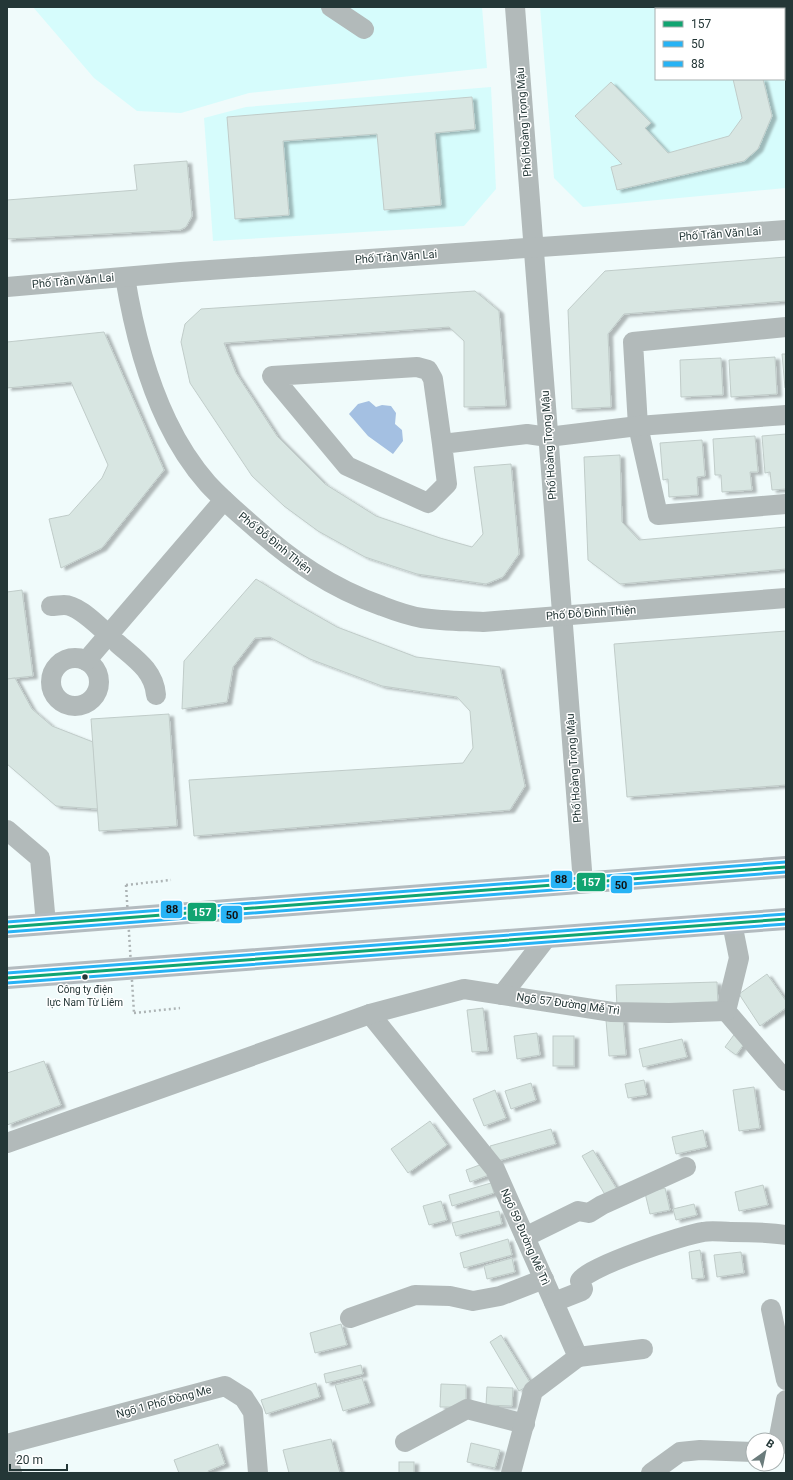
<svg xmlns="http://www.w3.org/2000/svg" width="793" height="1480" font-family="Roboto,sans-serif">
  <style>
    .built { fill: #d6fcfc; fill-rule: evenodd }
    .water { fill: #a4c0e2 }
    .building { fill: #d8e6e2; stroke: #c0ccc9; filter: url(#shadow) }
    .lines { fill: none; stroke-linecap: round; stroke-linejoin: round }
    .path { stroke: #adb4b5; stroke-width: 2.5; stroke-dasharray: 2 3; stroke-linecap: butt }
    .minor { stroke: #b2baba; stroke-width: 20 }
    .major { stroke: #b3bbbf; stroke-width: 22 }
    .path-bridge { stroke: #adb4b5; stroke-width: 2.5; stroke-dasharray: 2 3; stroke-linecap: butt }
    .bus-1-casing { stroke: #fff; stroke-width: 6 }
    .bus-2-casing { stroke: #fff; stroke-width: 6 }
    .bus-3-casing { stroke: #fff; stroke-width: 6 }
    .bus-1 { stroke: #11a471; stroke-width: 3 }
    .bus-2 { stroke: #27b3f5; stroke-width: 3 }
    .bus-3 { stroke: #27b3f5; stroke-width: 3 }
    .bus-dot { fill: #243737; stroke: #fff; stroke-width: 1.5 }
    .labels { text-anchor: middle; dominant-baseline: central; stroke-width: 3; stroke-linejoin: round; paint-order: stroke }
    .bus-label { font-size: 10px; fill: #243737; stroke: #fff }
    .street-label { font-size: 11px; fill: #243737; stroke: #fff }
    .line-badge { stroke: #fff; stroke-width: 1.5 }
    .badge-label { font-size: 11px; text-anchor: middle; font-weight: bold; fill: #fff }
    .pale-badge-label { font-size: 11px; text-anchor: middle; font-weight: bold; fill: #111 }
  </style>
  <defs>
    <filter id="shadow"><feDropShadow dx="4.5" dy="2.5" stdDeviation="1" flood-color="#0004"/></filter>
  </defs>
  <rect width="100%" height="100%" fill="#f0fbfb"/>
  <g class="built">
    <path d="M33,7H482L487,68L249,93L181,113L137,111L94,78Z"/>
    <path d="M540,7H786V188L583,207L554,178ZM656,9H784V79H656Z"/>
    <path d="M491,87L496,189L464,226L213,241L204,118L246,107Z"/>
  </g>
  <path class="water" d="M369,401L376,407L382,405L391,406L396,413L395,424L402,430L403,441L393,454L368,436L349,414L358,404Z"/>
  <g class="building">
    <path d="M715,7H745L746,9H716Z"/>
    <path d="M733,79H763L772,116L758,149L744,161L617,190L611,167L622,164L575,116L611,82L651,123L645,128L668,153L729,136L742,118Z"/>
    <path d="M472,97L475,129L435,133L441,205L384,210L377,134L283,141L289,215L235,219L227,117Z"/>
    <path d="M187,161L192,216L186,227L180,230L7,239V200L137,190L134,165Z"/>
    <path d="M786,257V301L624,314L608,334L611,407L572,409L568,310L605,271Z"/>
    <path d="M475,291L499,311L506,406L464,407V341L449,327L224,343L236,373L277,436L325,484L376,516L440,538L472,547L483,534L474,467L511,464L519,554L503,577L486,584L417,574L365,557L318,531L284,506L252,476L190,383L181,342L185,324L201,309Z"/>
    <path d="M104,332L164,470L102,548L61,568L49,519L69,515L102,478L108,465L71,382L7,388V342Z"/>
    <path d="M782,354H786V388H785Z"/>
    <path d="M775,357L777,394L731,397L729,360Z"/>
    <path d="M721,358L723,395L681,397L680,360Z"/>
    <path d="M786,434V489L772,490L770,472L765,473L762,436Z"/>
    <path d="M755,436L758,472H750L752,490L722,492L721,475H715L713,439Z"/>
    <path d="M702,440L705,476L697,477L698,495L669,497L668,479L663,480L660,443Z"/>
    <path d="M620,455L622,522L639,540L786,527V569L620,584L588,560L584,457Z"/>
    <path d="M256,579L293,602L337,627L416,657L500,667L525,786L510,810L194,836L189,780L463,763L473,748L470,711L457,697L382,686L310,659L270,637L255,638L233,667L227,702L182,709L184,661Z"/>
    <path d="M22,590L33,676L7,679V592Z"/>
    <path d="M786,631V785L627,797L614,644Z"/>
    <path d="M15,678L32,709L52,726L93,742L98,809L56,806L7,764V679Z"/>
    <path d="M169,714L177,826L99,831L91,719Z"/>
    <path d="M767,974L786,1001V1008L760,1026L739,994Z"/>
    <path d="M717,982L718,1006L617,1008L616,985Z"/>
    <path d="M483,1008L488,1051L472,1052L467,1010Z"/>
    <path d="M623,1019L626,1055L609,1056L606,1020Z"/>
    <path d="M736,1032L744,1044L736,1055L725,1047Z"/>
    <path d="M537,1033L540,1055L517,1059L514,1036Z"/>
    <rect x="553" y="1036" width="21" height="30"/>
    <path d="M682,1039L687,1057L643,1067L639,1049Z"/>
    <path d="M44,1061L61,1105L7,1125V1073Z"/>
    <path d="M644,1080L647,1095L628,1098L625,1084Z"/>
    <path d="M531,1083L536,1100L511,1109L505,1091Z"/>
    <path d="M754,1087L760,1128L739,1131L733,1090Z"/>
    <path d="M495,1090L506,1118L484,1126L473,1099Z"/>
    <path d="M430,1121L447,1145L408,1173L391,1149Z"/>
    <path d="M551,1129L556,1144L494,1162L490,1146Z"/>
    <path d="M703,1130L707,1147L676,1154L672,1137Z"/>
    <path d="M593,1150L618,1191L607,1198L582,1156Z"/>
    <path d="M485,1163L489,1175L470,1182L466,1170Z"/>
    <path d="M491,1183L494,1193L452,1206L449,1195Z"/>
    <path d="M763,1185L768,1205L739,1211L735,1192Z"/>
    <path d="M665,1188L670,1210L650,1214L645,1193Z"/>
    <path d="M441,1201L447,1220L429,1225L423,1206Z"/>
    <path d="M694,1204L697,1215L676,1220L673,1209Z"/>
    <path d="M499,1211L502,1224L456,1236L452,1223Z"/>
    <path d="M508,1239L512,1255L464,1268L460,1253Z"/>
    <path d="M700,1250L704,1278L692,1279L689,1252Z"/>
    <path d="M741,1252L744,1273L717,1277L714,1255Z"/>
    <path d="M512,1258L515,1272L487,1279L484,1266Z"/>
    <path d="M341,1324L347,1345L315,1353L310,1333Z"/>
    <path d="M501,1335L531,1384L519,1391L490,1342Z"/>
    <path d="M361,1365L363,1374L326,1383L324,1374Z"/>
    <path d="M362,1378L370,1403L343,1411L335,1385Z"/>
    <path d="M316,1383L320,1397L266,1414L261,1400Z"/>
    <path d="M441,1384L466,1385V1407H440Z"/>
    <path d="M487,1387L513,1388L512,1406L486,1405Z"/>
    <path d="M331,1439L340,1473H289L283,1450Z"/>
    <path d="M471,1443L500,1450L495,1468L467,1462Z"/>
    <path d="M218,1444L225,1464L208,1471L209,1473H179L174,1460Z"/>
    <rect x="399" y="1462" width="15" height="11"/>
  </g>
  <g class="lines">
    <g class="path">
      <path d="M126,885L171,880"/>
      <path d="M134,1013L180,1008"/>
    </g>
    <g class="minor">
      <path d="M331,7L364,29"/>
      <path d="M515,7L583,883"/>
      <path d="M125,277C133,326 145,375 167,421C177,442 193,467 208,484C222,499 237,512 252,525C292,561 331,588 382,606C395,611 409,616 422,618C442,621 463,621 483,622L786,598"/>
      <path d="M7,287L181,272L786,230"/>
      <path d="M786,327L633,342L638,426L658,515L786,504"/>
      <path d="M442,444L447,484L428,503L347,466L272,376L417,367L428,370L433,379L442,444L527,434L548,437L638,426L786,415"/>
      <path d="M51,606C55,606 60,605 64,605C79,605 98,626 109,635"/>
      <path d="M117,643C134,658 154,670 156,695"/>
      <circle cx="75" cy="682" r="24"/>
      <path d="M86,661L224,500"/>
      <path d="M7,830L40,858L46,924"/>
      <path d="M502,995L547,937"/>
      <path d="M726,1011L786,1081"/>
      <path d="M726,1011L739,958L732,923"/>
      <path d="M370,1014L495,1169L578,1357"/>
      <path d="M7,1143L370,1014L464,989L612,1012L669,1013L726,1011"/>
      <path d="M525,1237L578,1211L589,1213L602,1205L686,1167"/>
      <path d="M554,1302L582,1291L583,1289L580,1281C584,1268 686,1234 703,1232C712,1230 722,1232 731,1232C750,1232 768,1232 786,1235"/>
      <path d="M771,1309L786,1380"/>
      <path d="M350,1318L415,1295L450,1296L473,1301L500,1296L544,1279"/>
      <path d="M578,1357L643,1349"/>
      <path d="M405,1442L467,1409L525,1424"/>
      <path d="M7,1444L225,1386L244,1398L253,1412L258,1473"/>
      <path d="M777,1447L786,1400"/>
      <path d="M7,1458L12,1473"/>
      <path d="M511,1473L533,1391L578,1357"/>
      <path d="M651,1473L680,1452L700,1450L753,1452"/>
    </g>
    <g class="major">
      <path d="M7,927L786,867"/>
      <path d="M7,978L786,919"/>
    </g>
    <path class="path-bridge" d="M126,885L134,1013"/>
    <g class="bus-1-casing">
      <g id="bus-1">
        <path d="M7,927L786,867"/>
        <path d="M7,978L786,919"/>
      </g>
    </g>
    <g class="bus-2-casing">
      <g id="bus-2">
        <path d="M7,932L786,872"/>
        <path d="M7,983L786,924"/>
      </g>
    </g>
    <g class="bus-3-casing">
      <g id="bus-3">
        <path d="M7,922L786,862"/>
        <path d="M7,973L786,914"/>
      </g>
    </g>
    <use href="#bus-1" class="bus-1"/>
    <use href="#bus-2" class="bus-2"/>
    <use href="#bus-3" class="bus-3"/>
  </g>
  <circle class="bus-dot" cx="85" cy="977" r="3.5"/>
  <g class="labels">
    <g class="bus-label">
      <text x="85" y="989">Công ty điện<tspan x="85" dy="13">lực Nam Từ Liêm</tspan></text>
    </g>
    <g class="street-label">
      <text transform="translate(524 122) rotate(-94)">Phố Hoàng Trọng Mậu</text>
      <text transform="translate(720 234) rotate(-4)">Phố Trần Văn Lai</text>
      <text transform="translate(396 257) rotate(-4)">Phố Trần Văn Lai</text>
      <text transform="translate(73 281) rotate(-5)">Phố Trần Văn Lai</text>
      <text transform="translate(549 445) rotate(-94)">Phố Hoàng Trọng Mậu</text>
      <text transform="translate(275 543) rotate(39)">Phố Đỗ Đình Thiện</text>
      <text transform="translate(591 613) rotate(-4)">Phố Đỗ Đình Thiện</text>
      <text transform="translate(574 768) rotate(-94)">Phố Hoàng Trọng Mậu</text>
      <text transform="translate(568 1004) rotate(8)">Ngõ 57 Đường Mễ Trì</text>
      <text transform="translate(525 1237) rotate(66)">Ngõ 59 Đường Mễ Trì</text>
      <text transform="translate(164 1402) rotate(-15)">Ngõ 1 Phố Đồng Me</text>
    </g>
  </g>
  <g class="line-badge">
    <rect x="550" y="870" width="23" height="19" rx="4" fill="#27b3f5"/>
    <rect x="576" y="872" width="30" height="20" rx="4" fill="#11a471"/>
    <rect x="610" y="875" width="23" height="19" rx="4" fill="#27b3f5"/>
    <rect x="160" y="900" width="23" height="19" rx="4" fill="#27b3f5"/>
    <rect x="187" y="902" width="30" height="20" rx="4" fill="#11a471"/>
    <rect x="220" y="905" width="23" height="19" rx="4" fill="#27b3f5"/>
  </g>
  <g class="badge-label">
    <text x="591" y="886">157</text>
    <text x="202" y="916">157</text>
  </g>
  <g class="pale-badge-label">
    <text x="561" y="883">88</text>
    <text x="621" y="889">50</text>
    <text x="172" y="913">88</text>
    <text x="232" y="919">50</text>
  </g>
  <rect width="793" height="1480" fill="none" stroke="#243737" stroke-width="16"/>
  <rect x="655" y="8" width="130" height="72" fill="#ffffff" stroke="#a7afaf"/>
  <rect x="663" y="21" width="20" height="6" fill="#11a471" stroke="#a7afaf"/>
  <text x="691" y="28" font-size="12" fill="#243737">157</text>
  <rect x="663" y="41" width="20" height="6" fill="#27b3f5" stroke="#a7afaf"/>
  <text x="691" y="48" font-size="12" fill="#243737">50</text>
  <rect x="663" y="61" width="20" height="6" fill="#27b3f5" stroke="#a7afaf"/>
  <text x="691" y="68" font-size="12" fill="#243737">88</text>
  <g transform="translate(765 1452) rotate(33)"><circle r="19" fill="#ffffff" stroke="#a7afaf"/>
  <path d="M0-3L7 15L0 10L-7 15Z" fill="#6b7c7c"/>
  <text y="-6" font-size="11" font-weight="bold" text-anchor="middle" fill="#243737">B</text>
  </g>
  <path d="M10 1464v6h57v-6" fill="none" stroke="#243737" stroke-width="2"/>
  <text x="16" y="1464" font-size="12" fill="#243737" stroke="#ffffff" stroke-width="3" paint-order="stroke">20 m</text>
</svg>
